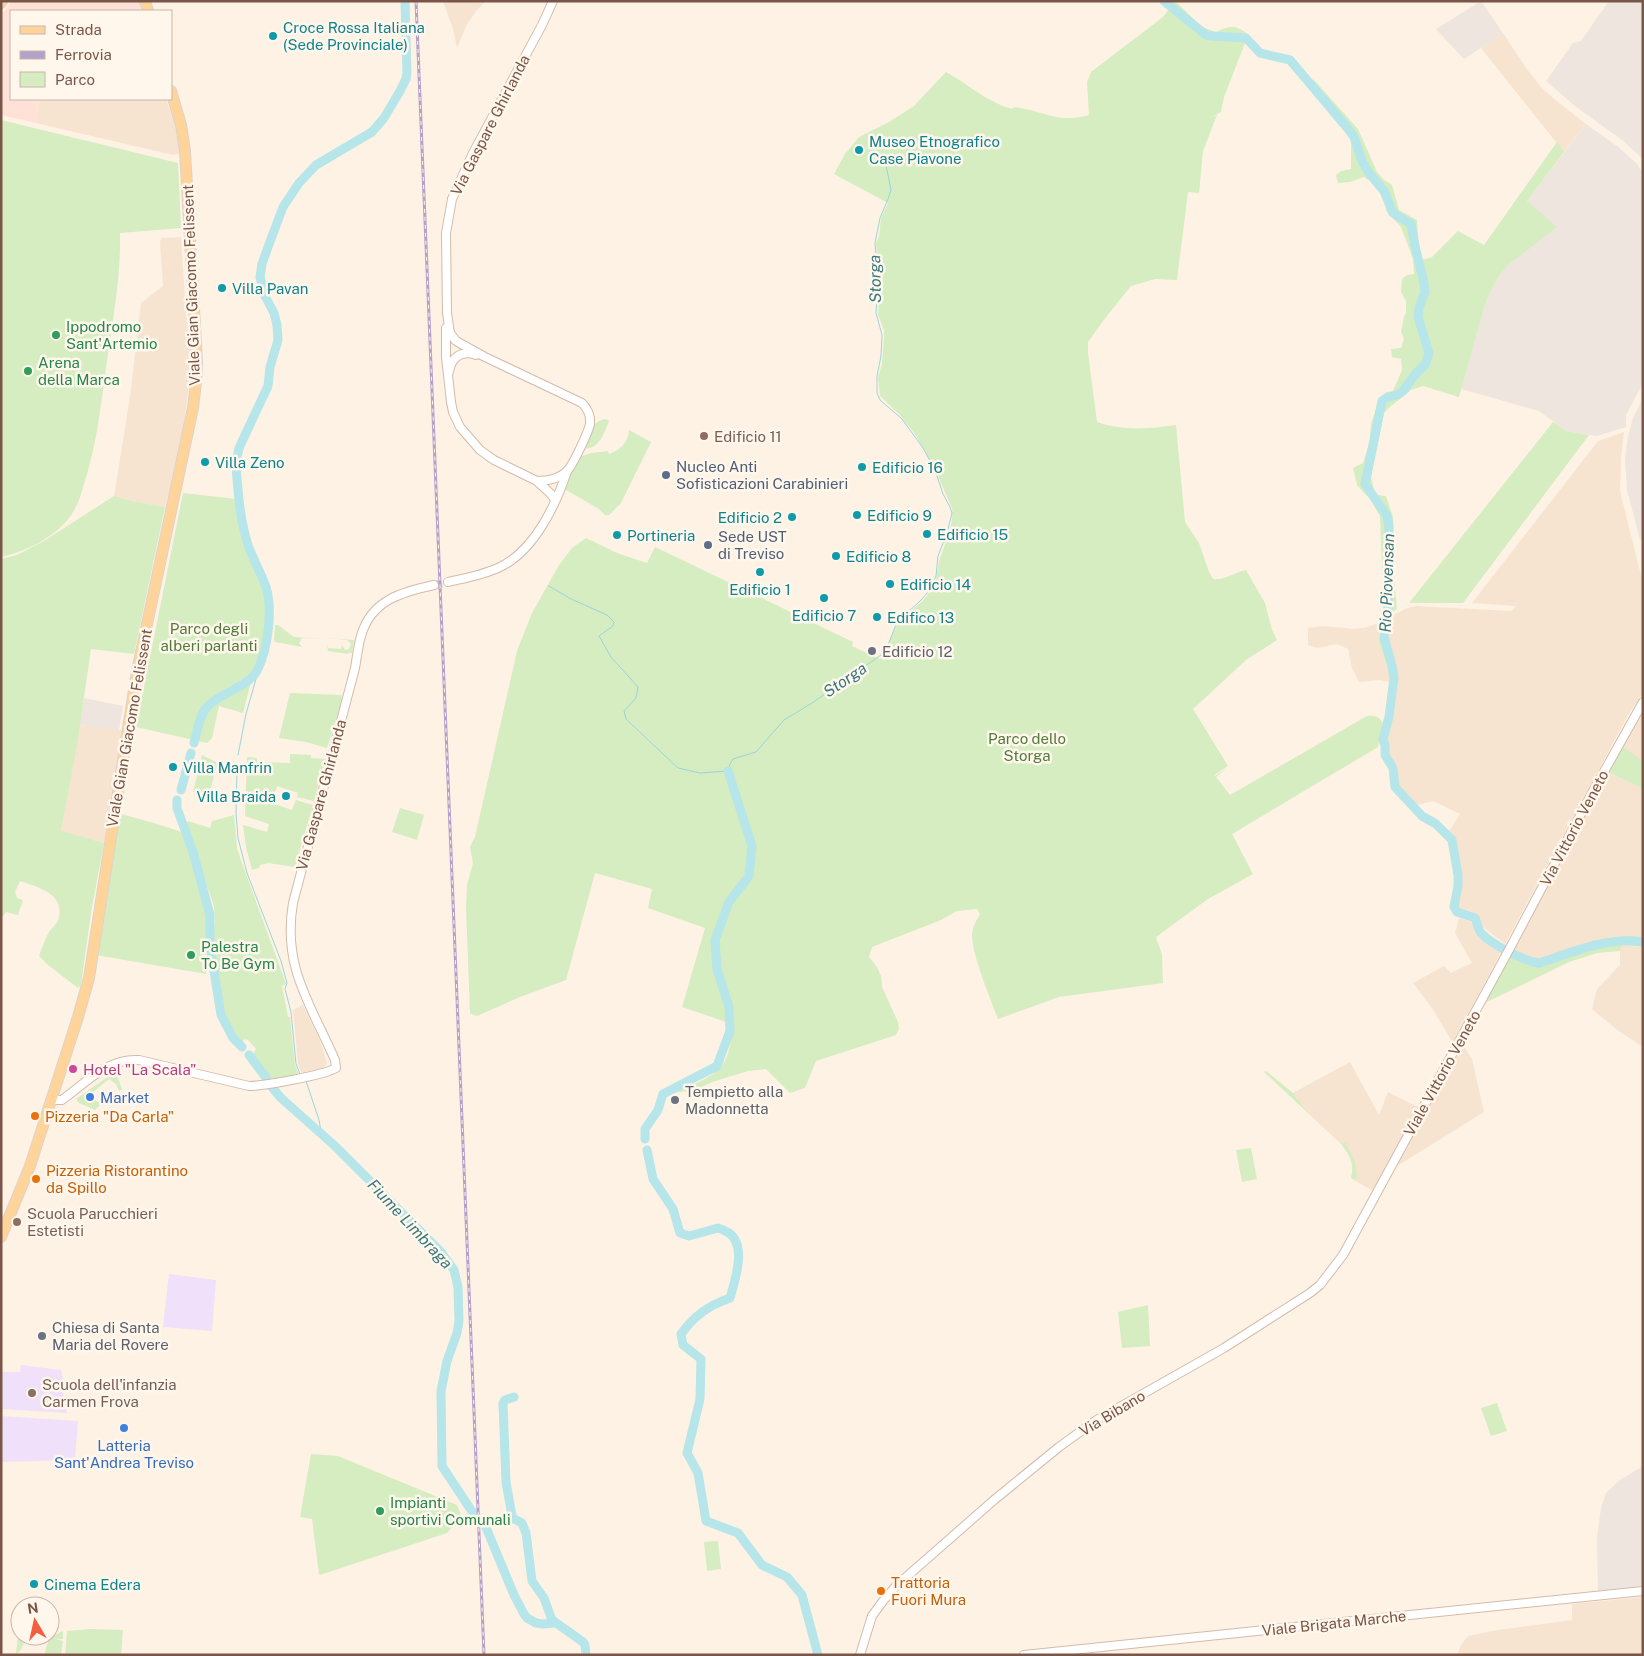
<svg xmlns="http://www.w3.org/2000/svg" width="1644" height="1656" font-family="'Public Sans',sans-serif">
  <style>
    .residential { fill: #f6e4d1 }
    .commercial { fill: #ffe1d7 }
    .industrial { fill: #ede5de }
    .education { fill: #f0e0fa }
    .green { fill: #d5edc1; fill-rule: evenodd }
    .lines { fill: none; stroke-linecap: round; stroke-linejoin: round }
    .stream { stroke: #9bd5dc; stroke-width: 1 }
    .river { stroke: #b6e5ea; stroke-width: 9 }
    .minor-tunnel { stroke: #ddcbbd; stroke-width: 8; stroke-dasharray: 8 4; stroke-linecap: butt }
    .minor-casing { stroke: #d3bbab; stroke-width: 10 }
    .major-casing { stroke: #dcd3cf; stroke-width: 12 }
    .minor { stroke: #fff; stroke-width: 8 }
    .major { stroke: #ffd49a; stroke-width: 10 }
    .rail-casing { stroke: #b4a1c9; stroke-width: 3 }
    .rail { stroke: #fff6ec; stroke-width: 1; stroke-dasharray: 4; stroke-linecap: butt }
    .culture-dot { fill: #0f9aa8; stroke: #fff6ec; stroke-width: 2 }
    .leisure-dot { fill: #2e9e5b; stroke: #fff6ec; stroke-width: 2 }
    .education-dot { fill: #8d6e63; stroke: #fff6ec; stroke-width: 2 }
    .service-dot { fill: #5c6f8a; stroke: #fff6ec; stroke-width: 2 }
    .worship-dot { fill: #6b7280; stroke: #fff6ec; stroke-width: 2 }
    .hotel-dot { fill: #d1479c; stroke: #fff6ec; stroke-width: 2 }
    .shop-dot { fill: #3f7fe0; stroke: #fff6ec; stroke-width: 2 }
    .food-dot { fill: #e8710a; stroke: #fff6ec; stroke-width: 2 }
    .labels { text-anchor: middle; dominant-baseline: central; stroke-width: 5; stroke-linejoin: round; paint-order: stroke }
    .culture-label { font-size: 15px; fill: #0d838f; stroke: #fff6ec; text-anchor: start }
    .street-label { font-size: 15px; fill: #795647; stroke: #fff6ec }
    .leisure-label { font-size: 15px; fill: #27864d; stroke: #fff6ec; text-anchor: start }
    .education-label { font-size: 15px; fill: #785e54; stroke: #fff6ec; text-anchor: start }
    .service-label { font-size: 15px; fill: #4e5e75; stroke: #fff6ec; text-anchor: start }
    .park-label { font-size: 15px; fill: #517a3b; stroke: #fff6ec }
    .worship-label { font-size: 15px; fill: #5b616d; stroke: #fff6ec; text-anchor: start }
    .hotel-label { font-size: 15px; fill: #b23c85; stroke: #fff6ec; text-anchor: start }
    .shop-label { font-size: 15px; fill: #366cbe; stroke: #fff6ec; text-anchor: start }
    .food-label { font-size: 15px; fill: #c56008; stroke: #fff6ec; text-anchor: start }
    .water-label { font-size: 16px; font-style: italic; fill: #39777f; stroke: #fff6ec }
  </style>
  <rect width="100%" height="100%" fill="#fef2e4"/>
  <g class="residential">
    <path d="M443,1H486L477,10L467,24L457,48L453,29Z"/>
    <path d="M1503,33L1526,68L1541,87L1553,98L1586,124L1564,152L1481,48Z"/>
    <path d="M39,99H166L174,122L180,151L179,154L173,155L36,123Z"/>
    <path d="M181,237L186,313L191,357L190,376L182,440L165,507L132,501L114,496L130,397L141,303L163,286L160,241L162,238Z"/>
    <path d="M1624,432L1621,459L1620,491L1643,583V693L1628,715L1505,944L1482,926L1477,916L1470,912L1459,910L1458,907L1462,886V879L1454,840L1448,833L1460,814L1433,801L1417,805L1398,784V771L1389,756V744L1387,739L1393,720L1398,681L1387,639L1390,617L1405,609L1416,606L1511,611L1516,606L1472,603L1598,441Z"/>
    <path d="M1381,622L1383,625L1378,640L1389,671V682L1380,680L1359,682L1352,668L1348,649L1337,644L1318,648L1308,645V628L1323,626L1346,628L1351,629L1364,628Z"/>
    <path d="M1643,709V761L1622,746Z"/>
    <path d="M79,725L122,730L104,843L61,832Z"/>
    <path d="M1608,772L1643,789V939L1628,936L1611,938L1539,959L1530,958L1520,954L1512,949Z"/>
    <path d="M1459,918L1471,922L1476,932L1501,952L1453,1043L1432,1008L1413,983L1444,966L1451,973L1472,963L1455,933Z"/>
    <path d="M1620,945L1643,947V1047L1616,1029L1592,1009L1597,989L1620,965Z"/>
    <path d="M303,1005L320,1041L327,1063L325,1067L322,1069L302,1074L298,1064L293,1010Z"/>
    <path d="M1463,1045L1472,1059L1484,1112L1397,1166Z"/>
    <path d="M1350,1062L1379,1115L1388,1092L1418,1107L1390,1159L1375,1192L1354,1180L1357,1177L1346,1143L1339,1142L1310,1115L1293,1093Z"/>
    <path d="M1643,1597V1655H1457L1461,1645L1468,1636L1497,1630L1572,1620V1604Z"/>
  </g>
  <path class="commercial" d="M12,1H140L143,11H11V99H39L36,123L1,115V15Z"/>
  <g class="industrial">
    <path d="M1481,1L1503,33L1464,59L1436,29Z"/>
    <path d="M1609,1H1643V159L1622,140L1575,106L1546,81L1573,43L1581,41Z"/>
    <path d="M1586,124L1617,146L1636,163L1643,173V383L1626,415V427L1597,436L1566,431L1539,411L1461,389L1486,301L1497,279L1508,265L1527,201Z"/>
    <path d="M1643,398V538L1640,540L1627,490L1625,458L1628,436L1633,418Z"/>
    <path d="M84,698L123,706L119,730L79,725Z"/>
    <path d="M1643,1466V1587L1598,1592L1597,1538L1601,1508L1606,1493L1620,1480Z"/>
  </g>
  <g class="education">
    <path d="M169,1274L216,1280L212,1331L163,1327Z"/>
    <path d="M21,1365L61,1370L64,1385H62L60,1381L58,1383L60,1388H62L67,1413L1,1409V1372H20Z"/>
    <path d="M1,1416L78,1421L75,1460L1,1462Z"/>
  </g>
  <g class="green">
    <path d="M1175,1L1202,27L1216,32C1231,25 1236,25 1249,35L1248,38H1239H1246L1249,41L1245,43L1224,97L1221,112L1210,118L1217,115L1203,151L1199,193L1188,192L1177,280L1155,279L1131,286L1106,317L1088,342V353L1097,422C1122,431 1149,429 1176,425L1185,522L1199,543L1209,572L1213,579C1224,581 1235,572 1246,570L1265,603L1272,630L1277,640L1246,660L1193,709L1228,766L1214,775L1215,776L1227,768L1216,777L1230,795L1367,716C1376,715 1381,718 1384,726L1378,747L1232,834L1253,874L1208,899L1156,937L1162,955L1163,983L1059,997L998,1019C990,997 973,958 972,936C972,928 976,921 980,914L977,909L957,911L941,920L872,947L869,957L877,967L881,976L882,987L898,1022L899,1029L896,1035L816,1061L805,1088L790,1093L766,1069L748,1071L712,1082L696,1090L672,1093C689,1086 712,1079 723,1064C728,1057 729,1049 731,1041C734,1031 735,1020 733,1010L726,1012V1022L682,1007L705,928L648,908L652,889L595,873L566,980L520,997L477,1016L473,1015L470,1013L466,907L467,885L473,863L470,847L475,837L517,651L532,613L559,565L572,548L586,538L617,553L647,563L655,547L853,642L852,646L880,659C890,646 889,637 897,625C906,612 921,605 930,592C939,578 936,570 941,556C946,540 954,524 952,508L947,497L936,471L915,434L899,414L880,396L878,378L882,364L884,336V330L878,315L880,281L876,243L879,236L881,218L888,203L834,174L845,154L859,137L889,122L914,106L946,72C968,84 987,102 1012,109L1014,107C1044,111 1057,124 1089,115L1087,82L1091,72L1163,17ZM1179,10L1210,33L1219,36H1207L1177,12Z"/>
    <path d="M1314,80L1358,129L1377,172L1383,179L1392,185L1399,210L1417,220L1419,251L1422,260L1432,257L1458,231L1484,245L1557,142L1564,152L1527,201L1557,227L1508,265L1497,279L1486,301L1459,397L1423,386L1411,390L1390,407L1384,413L1371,478C1374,484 1372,489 1377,495L1386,496L1393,517L1394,576L1397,609L1384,617L1380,516L1370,499L1357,485L1353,468L1363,463L1370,441L1371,424L1377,406L1386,392L1393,391L1402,370L1401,359L1392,357L1391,349L1401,348L1404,339L1401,332L1404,317L1406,313V301L1401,292L1402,279L1407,275L1414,274L1413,259L1401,227L1386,211L1385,201L1376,185L1364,177L1350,182L1338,183L1336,175L1341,171L1351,169V140L1314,93L1308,88V81Z"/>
    <path d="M1,120L178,163L181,228L120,233C121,276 113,318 107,361C101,403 97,446 83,487C81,495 78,504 73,512C59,536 27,551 1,557Z"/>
    <path d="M606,419L609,421C604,433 599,451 583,448C586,436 593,420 606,419Z"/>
    <path d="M1553,422L1566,431L1589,435L1463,603H1409Z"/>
    <path d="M629,430L651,442L621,503L609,515H605L599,509L566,490L565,486L577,458L591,453L608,451L609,454C619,451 629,442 629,430Z"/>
    <path d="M183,493L236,499L247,545L263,584L268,603L262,649L253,674L243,713L219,706L212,738L207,743L136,727Z"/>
    <path d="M114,496L132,501L165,507L134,654L91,649L77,745L61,831L104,843L91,913L81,985L78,988L48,965L39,956C42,948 44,941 48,934C51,928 58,924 59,917C64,893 37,887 20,881L15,892L17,898L23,900L18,915L6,912L1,919V559L17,555L44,541Z"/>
    <path d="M1390,617L1387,639L1397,669L1398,684L1389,682V671L1378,640L1387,618Z"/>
    <path d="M275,625H278L294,637L322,639L302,638L299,643L302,647L275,642L274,640Z"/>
    <path d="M327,638L354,640L352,653H348V654L328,651L327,644V648L341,649L342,645L345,650L349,649L351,644L347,640Z"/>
    <path d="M290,693L341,695L342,699L327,748L306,742L279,738Z"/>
    <path d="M1622,746L1643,761V789L1608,772Z"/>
    <path d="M290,754L311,755V758L325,759L314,801L297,797L298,793L277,786L272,803L292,810L296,800L313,805L295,867L268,863L260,865L259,868L252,870L246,847L243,825L267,832L269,824L245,816L247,757L257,758V762L290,763Z"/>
    <path d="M202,755L216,762L217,765L210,791L208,793L193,792Z"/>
    <path d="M400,808L424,815L417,840L392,832Z"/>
    <path d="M121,814L154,823L185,833L200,887L208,926L205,945L206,974L96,955L107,873Z"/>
    <path d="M234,815L237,848L242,863L286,984L282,986L288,1017H290L295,1065L299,1075L272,1081V1078H268L253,1054L256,1049L248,1040L245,1039L241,1043L225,1021L213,952L212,937L215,922L214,906L186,826L188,821L210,828L212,821Z"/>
    <path d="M1628,936L1643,939V947L1621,945L1620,951L1597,953L1569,962L1485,1003L1512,949L1530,958L1539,959L1611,938Z"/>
    <path d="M1266,1071L1293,1093L1310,1115L1264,1072Z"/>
    <path d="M112,1074L118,1078L122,1089L119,1091L116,1084L109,1079L93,1092L95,1100L101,1104L95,1110L79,1103L76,1099Z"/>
    <path d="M1339,1142L1346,1143L1355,1162L1357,1177L1354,1180L1351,1178C1355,1163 1349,1153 1339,1142Z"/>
    <path d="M1251,1148L1257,1179L1242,1182L1236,1150Z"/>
    <path d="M1148,1305L1150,1346L1122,1348L1118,1312Z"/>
    <path d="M1497,1403L1507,1431L1491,1436L1481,1408Z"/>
    <path d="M311,1454L338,1456L457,1505L466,1527L454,1525L447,1533L320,1575L319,1574L312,1519L300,1517Z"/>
    <path d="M718,1541L721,1569L707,1571L704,1542Z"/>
    <path d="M19,1628L20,1636H23C25,1644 23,1647 18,1653H16Z"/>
    <path d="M89,1629L123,1630L121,1655H65L67,1631Z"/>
    <path d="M63,1631V1639H56L63,1641L61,1655H45C45,1643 52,1635 63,1631Z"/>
  </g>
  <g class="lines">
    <g class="stream">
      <path d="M549,586L571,599L607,615L614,622L613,626L599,636L611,657L638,687L636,698L624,711L626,719L678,768L700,773L728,771L730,764L733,759L756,752L784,720L812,703L881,655L888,645L897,622L920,601L930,590L936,576L938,556L947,533L952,513L950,507L943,494L935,470L923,448L902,419L880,400L877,393V376L881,356L882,335L876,313L878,281L875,243L880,218L888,199L891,190L886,165L881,155"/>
      <path d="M238,755L246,714L256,679V675"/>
      <path d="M237,770L236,813L238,838L247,873L281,961L287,983L285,989L291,1012L296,1064L300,1074"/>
      <path d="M306,1081L319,1120L322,1136"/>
    </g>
    <g class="river">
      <path d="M1164,1L1206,35L1212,36L1246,38L1260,53L1290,60L1350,131L1354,137L1362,161L1369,173L1384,191L1393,213L1411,224L1415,246L1424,283L1425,292L1419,308L1418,317L1429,353L1425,365L1417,372L1403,391L1399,394L1386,398L1382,401L1365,484L1387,516L1389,526L1388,616L1384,637L1392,666L1394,678L1389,717L1383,739L1385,745V755L1393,768L1395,787L1422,816L1436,824L1452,840L1458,875V886L1454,907L1457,912L1475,918C1477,923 1478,929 1481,933C1491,944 1525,962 1540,963C1572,952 1610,936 1643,942"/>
      <path d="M237,458L239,448L268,386L270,367L278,340L277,325L274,313L265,296L260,277L262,264L268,247L283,207L299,183L316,165L372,132L384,118L400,91L406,79L407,73L405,1"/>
      <path d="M194,743C197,732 199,716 207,707C219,693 250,687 258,669C268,648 273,609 266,587C261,573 253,559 248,545C240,520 238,492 236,466"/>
      <path d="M181,790L191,753"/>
      <path d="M177,800V808L193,852L210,915V946L221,1015L233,1038L242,1047"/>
      <path d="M249,1055L267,1079"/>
      <path d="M271,1086L281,1098L335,1146L440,1251L454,1270L458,1287L459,1321L457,1333L447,1361L441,1391L442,1466L473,1513L485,1525L514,1595L524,1614L527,1618L536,1623L543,1624L554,1623"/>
      <path d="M645,1139V1129L658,1110L663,1094L717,1066L730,1031L729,1007L717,969L715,940L729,902L749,876L752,846L728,771"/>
      <path d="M647,1150L653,1179L673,1209L680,1233L689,1236L718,1228C721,1229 726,1231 729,1233C747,1246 735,1280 730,1298C708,1306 695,1315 681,1334L683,1345L701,1359L700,1399L687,1453L698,1473L706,1521L738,1533L762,1565L787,1577L802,1595L818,1655"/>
      <path d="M514,1397L505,1400L503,1403L506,1482L512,1516L514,1519L522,1523L526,1533L532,1581L544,1598L552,1620L583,1642L585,1645L586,1655"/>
    </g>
    <path class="minor-tunnel" d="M434,585L448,582"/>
    <g class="minor-casing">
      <g id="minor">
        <path d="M446,328V357L451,402L453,412L460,427L480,450L494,460L537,481L551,494L555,500"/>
        <path d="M449,372C451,357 462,350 476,355"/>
        <path d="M537,481C548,481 559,479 567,471C573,465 588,433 590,424C591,416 587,408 582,403L485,357L456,341L450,333L447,313L446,233L452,199L473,153L542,25L553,1"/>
        <path d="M448,582C465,578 484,575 500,567C534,551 556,505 567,471"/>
        <path d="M52,1100H62C86,1083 107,1058 139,1060L249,1086C264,1086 324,1075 336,1068L335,1060C311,1005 282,967 293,903L355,668C357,657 358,646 361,636C371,600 402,592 434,585"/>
        <path d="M860,1655L872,1616L883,1601L896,1586L994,1500L1059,1447L1095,1421L1224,1348L1310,1293L1320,1285L1343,1255L1511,946L1592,793L1643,702"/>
        <path d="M1024,1655L1643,1591"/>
      </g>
    </g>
    <g class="major-casing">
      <g id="major">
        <path d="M145,1L148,11"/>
        <path d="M1,3L2,1"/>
        <path d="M1,1237L30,1166L78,1017L89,978L137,671L193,408L196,382L197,361L185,151L181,125L171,91"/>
      </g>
    </g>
    <use href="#minor" class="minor"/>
    <use href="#major" class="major"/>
    <g class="rail-casing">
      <path id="rail" d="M416,1L484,1655"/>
    </g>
    <use href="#rail" class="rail"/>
  </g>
  <g class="culture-dot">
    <circle cx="273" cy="36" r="5"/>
    <circle cx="859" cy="150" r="5"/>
    <circle cx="222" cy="288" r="5"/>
    <circle cx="205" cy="462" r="5"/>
    <circle cx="862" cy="467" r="5"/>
    <circle cx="857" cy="515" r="5"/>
    <circle cx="792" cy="517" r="5"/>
    <circle cx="927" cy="534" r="5"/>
    <circle cx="617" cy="535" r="5"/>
    <circle cx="836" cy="556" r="5"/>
    <circle cx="760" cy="572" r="5"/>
    <circle cx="890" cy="584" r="5"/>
    <circle cx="824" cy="598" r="5"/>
    <circle cx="877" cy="617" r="5"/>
    <circle cx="173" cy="767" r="5"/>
    <circle cx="286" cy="796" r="5"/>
    <circle cx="34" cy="1584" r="5"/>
  </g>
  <g class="leisure-dot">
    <circle cx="56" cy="335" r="5"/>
    <circle cx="28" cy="371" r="5"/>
    <circle cx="191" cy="955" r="5"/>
    <circle cx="380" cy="1511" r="5"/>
  </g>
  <g class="education-dot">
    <circle cx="704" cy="436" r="5"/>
    <circle cx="17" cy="1222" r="5"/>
    <circle cx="32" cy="1393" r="5"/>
  </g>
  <g class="service-dot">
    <circle cx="666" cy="475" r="5"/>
    <circle cx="708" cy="545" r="5"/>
  </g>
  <g class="worship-dot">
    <circle cx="872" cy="651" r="5"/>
    <circle cx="675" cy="1100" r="5"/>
    <circle cx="42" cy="1336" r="5"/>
  </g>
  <circle class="hotel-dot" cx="73" cy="1069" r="5"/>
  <g class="shop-dot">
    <circle cx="90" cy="1097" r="5"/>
    <circle cx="124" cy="1428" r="5"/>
  </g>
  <g class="food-dot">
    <circle cx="35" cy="1116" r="5"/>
    <circle cx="36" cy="1179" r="5"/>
    <circle cx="881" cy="1591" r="5"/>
  </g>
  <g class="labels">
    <g class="culture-label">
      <text x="283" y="27">Croce Rossa Italiana<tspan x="283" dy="17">(Sede Provinciale)</tspan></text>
      <text x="869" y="141">Museo Etnografico<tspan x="869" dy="17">Case Piavone</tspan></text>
      <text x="232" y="288">Villa Pavan</text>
      <text x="215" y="462">Villa Zeno</text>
      <text x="872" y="467">Edificio 16</text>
      <text x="867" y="515">Edificio 9</text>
      <text x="782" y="517" text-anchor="end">Edificio 2</text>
      <text x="937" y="534">Edificio 15</text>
      <text x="627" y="535">Portineria</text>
      <text x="846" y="556">Edificio 8</text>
      <text x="900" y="584">Edificio 14</text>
      <text x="760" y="589" text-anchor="middle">Edificio 1</text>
      <text x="824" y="615" text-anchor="middle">Edificio 7</text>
      <text x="887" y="617">Edifico 13</text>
      <text x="183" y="767">Villa Manfrin</text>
      <text x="276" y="796" text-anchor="end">Villa Braida</text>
      <text x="44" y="1584">Cinema Edera</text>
    </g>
    <g class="street-label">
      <text transform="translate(490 125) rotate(-63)">Via Gaspare Ghirlanda</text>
      <text transform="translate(191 285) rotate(-92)">Viale Gian Giacomo Felissent</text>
      <text transform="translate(129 728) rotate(-80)">Viale Gian Giacomo Felissent</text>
      <text transform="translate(321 795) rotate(-75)">Via Gaspare Ghirlanda</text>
      <text transform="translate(1574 828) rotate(-62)">Via Vittorio Veneto</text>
      <text transform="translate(1442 1073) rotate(-61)">Viale Vittorio Veneto</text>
      <text transform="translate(1112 1413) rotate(-31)">Via Bibano</text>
      <text transform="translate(1334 1623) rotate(-6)">Viale Brigata Marche</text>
    </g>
    <g class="leisure-label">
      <text x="66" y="326">Ippodromo<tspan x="66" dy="17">Sant'Artemio</tspan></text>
      <text x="38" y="362">Arena<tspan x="38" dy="17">della Marca</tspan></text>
      <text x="201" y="946">Palestra<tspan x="201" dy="17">To Be Gym</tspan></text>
      <text x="390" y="1502">Impianti<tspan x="390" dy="17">sportivi Comunali</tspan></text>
    </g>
    <g class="education-label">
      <text x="714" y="436">Edificio 11</text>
      <text x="27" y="1213">Scuola Parucchieri<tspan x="27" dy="17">Estetisti</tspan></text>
      <text x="42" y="1384">Scuola dell'infanzia<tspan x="42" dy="17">Carmen Frova</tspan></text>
    </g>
    <g class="service-label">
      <text x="676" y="466">Nucleo Anti<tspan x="676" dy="17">Sofisticazioni Carabinieri</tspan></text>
      <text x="718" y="536">Sede UST<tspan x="718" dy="17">di Treviso</tspan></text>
    </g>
    <g class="park-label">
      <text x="209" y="628">Parco degli<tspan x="209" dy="17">alberi parlanti</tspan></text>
      <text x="1027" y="738">Parco dello<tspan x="1027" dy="17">Storga</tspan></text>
    </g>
    <g class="worship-label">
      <text x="882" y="651">Edificio 12</text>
      <text x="685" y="1091">Tempietto alla<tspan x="685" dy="17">Madonnetta</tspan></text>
      <text x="52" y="1327">Chiesa di Santa<tspan x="52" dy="17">Maria del Rovere</tspan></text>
    </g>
    <g class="hotel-label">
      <text x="83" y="1069">Hotel "La Scala"</text>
    </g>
    <g class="shop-label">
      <text x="100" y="1097">Market</text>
      <text x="124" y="1445" text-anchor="middle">Latteria<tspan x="124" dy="17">Sant'Andrea Treviso</tspan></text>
    </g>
    <g class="food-label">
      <text x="45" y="1116">Pizzeria "Da Carla"</text>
      <text x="46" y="1170">Pizzeria Ristorantino<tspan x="46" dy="17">da Spillo</tspan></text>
      <text x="891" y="1582">Trattoria<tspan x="891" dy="17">Fuori Mura</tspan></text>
    </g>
    <g class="water-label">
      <text transform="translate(875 279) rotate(-91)">Storga</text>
      <text transform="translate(1387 583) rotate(-88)">Rio Piovensan</text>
      <text transform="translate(845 680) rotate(-34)">Storga</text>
      <text transform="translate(410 1224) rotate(47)">Fiume Limbraga</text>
    </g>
  </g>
  <rect width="1644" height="1656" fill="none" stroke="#795647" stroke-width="5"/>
  <rect x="10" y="10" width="162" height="90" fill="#fff6ec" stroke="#c9b6aa"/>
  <rect x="20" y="26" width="25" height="8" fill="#ffd49a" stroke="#c9b6aa"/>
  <text x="55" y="35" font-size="15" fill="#795647">Strada</text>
  <rect x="20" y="51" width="25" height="8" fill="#b4a1c9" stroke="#c9b6aa"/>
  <text x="55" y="60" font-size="15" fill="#795647">Ferrovia</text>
  <rect x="20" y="72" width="25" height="15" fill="#d5edc1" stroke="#c9b6aa"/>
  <text x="55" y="85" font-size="15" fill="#795647">Parco</text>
  <g transform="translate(35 1621) rotate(351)"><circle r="24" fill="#fff6ec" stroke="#c9b6aa"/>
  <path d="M0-4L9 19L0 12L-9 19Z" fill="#f25e3e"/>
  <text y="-8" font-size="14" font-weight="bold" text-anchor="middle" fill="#795647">N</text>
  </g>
</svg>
